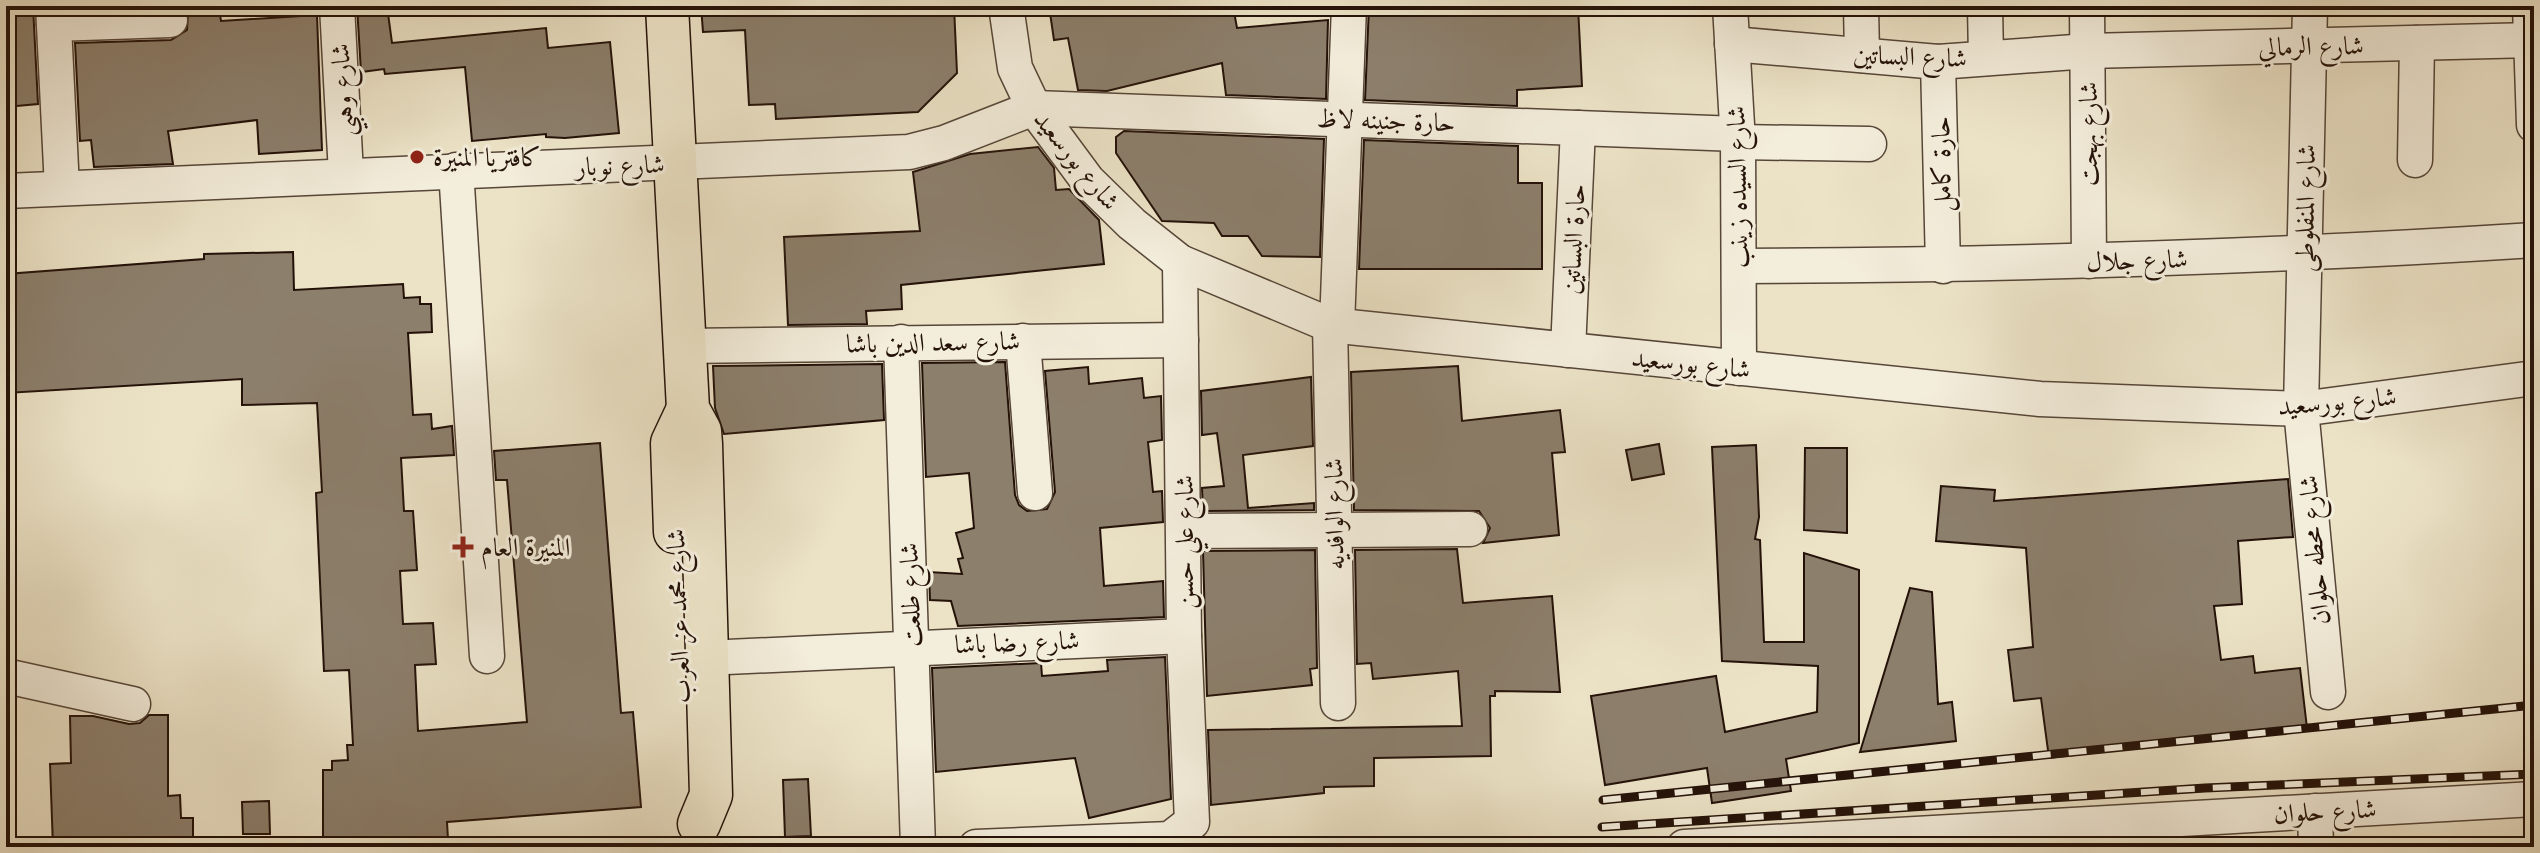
<svg xmlns="http://www.w3.org/2000/svg" width="2540" height="853" font-family="'Libre Caslon Text',Amiri,serif">
  <style>
    .building { fill: #8c7f6c; stroke: #241209; stroke-width: 2 }
    .lines { fill: none; stroke-linecap: round; stroke-linejoin: round }
    .minor-casing { stroke: #564638; stroke-width: 37 }
    .major-casing { stroke: #241209; stroke-width: 45 }
    .minor { stroke: #f3eddb; stroke-width: 34 }
    .major { stroke: #ece3c7; stroke-width: 42 }
    .rail-casing { stroke: #241209; stroke-width: 9 }
    .rail { stroke: #f3eddb; stroke-width: 6; stroke-dasharray: 18; stroke-linecap: butt }
    .poi-dot { fill: #8f2418; stroke: #f3eddb; stroke-width: 3 }
    .labels { text-anchor: middle; dominant-baseline: central; stroke-width: 6; stroke-linejoin: round; paint-order: stroke }
    .street-label { font-size: 26px; fill: #241209; stroke: #f3eddb }
    .poi-label { font-size: 26px; fill: #241209; stroke: #f3eddb; text-anchor: start }
  </style>
  <rect width="100%" height="100%" fill="#ece3c7"/>
  <filter id="stains"><feTurbulence type="fractalNoise" baseFrequency=".0025" numOctaves="4"/><feColorMatrix values="0 0 0 0 .2 0 0 0 0 .09 0 0 0 0 .02 0 0 0 .5 -.17"/></filter>
  <radialGradient id="worn" r=".72"><stop offset=".6" stop-color="#630" stop-opacity="0"/><stop offset="1" stop-color="#630" stop-opacity=".3"/></radialGradient>
  <g class="building">
    <path d="M6,6H33L38,104L6,107Z"/>
    <path d="M357,6H387L392,43L546,28L548,48L610,42L619,133L565,138L546,137V134L472,141L465,67L385,74L384,69L361,72Z"/>
    <path d="M701,6H954L957,73L918,112L776,119L775,104L749,105L745,30L703,32Z"/>
    <path d="M1049,6H1233L1237,28L1328,20L1326,99L1226,95L1222,63L1107,91L1078,90L1068,38L1054,40Z"/>
    <path d="M1369,6H1578L1582,86L1517,90V106L1365,100Z"/>
    <path d="M219,8L221,21L317,15L322,150L259,154L257,120L168,131L173,164L94,167L91,140L80,141L75,43L171,40L187,30L188,12Z"/>
    <path d="M1124,131L1324,139L1320,257L1262,256L1248,236H1222L1214,223L1162,221L1116,153V137Z"/>
    <path d="M1364,140L1518,146V183H1542V269H1359Z"/>
    <path d="M1038,147L1054,168L1056,190L1069,189L1099,220L1104,264L901,285L902,309L866,311L867,324L788,325L784,237L920,231L913,172L970,154Z"/>
    <path d="M293,252L294,290L403,284L404,298L420,297V304H431L432,332L408,333L413,415L431,414L432,429L452,426L454,455L401,458L404,511H413L417,570L400,571L403,624L433,623L436,664L415,665L418,731L527,722L507,480H496L494,451L600,443L621,713L633,712L641,807L447,822L448,839L323,845V770H332V761L348,760L347,745H353L349,670L324,671L316,493L322,492L317,403L242,405V379L6,393V274L204,259V254Z"/>
    <path d="M1005,362L1015,495L1019,505L1027,511L1047,509L1055,492L1045,371L1088,367L1089,384L1142,378L1144,398L1161,396L1162,440L1148,442L1153,492L1162,491L1163,522L1100,528L1104,586L1163,581L1164,617L958,626L951,601L930,600L929,572L962,574L958,559L963,558L956,533L974,528L969,473L926,477L922,363Z"/>
    <path d="M882,364L884,420L724,434L715,408L713,366Z"/>
    <path d="M1458,366L1462,421L1560,410L1565,452L1552,453L1559,535L1483,543L1490,528L1479,511L1354,510L1351,372Z"/>
    <path d="M1311,377L1313,446L1243,455L1248,508L1314,503V510L1203,511L1202,488L1224,486L1217,433L1202,435L1201,391Z"/>
    <path d="M1659,444L1664,474L1632,480L1626,450Z"/>
    <path d="M1756,445L1759,517L1755,539L1760,540L1764,642H1804V553L1859,570V743L1786,759L1791,791L1712,803L1707,768L1605,785L1591,696L1716,676L1725,732L1817,712L1818,666L1722,661L1712,447Z"/>
    <path d="M1805,448H1847V533L1804,530Z"/>
    <path d="M2288,479L2293,537L2238,541L2242,604L2214,606L2221,660L2253,656L2255,673L2300,668L2307,728L2049,758L2041,698L2014,701L2008,650L2033,647L2026,548L1936,541L1941,486L1995,490L1994,501Z"/>
    <path d="M1457,549L1463,603L1552,596L1560,692L1495,691V696H1490L1491,756L1374,758V786L1324,787V793L1211,805L1208,730L1462,726L1458,671L1373,679L1371,663L1357,664L1355,550Z"/>
    <path d="M1315,550L1317,668L1310,669L1312,685L1207,696L1203,551Z"/>
    <path d="M1910,588L1932,592L1938,704L1952,702L1956,741L1860,752Z"/>
    <path d="M1165,657L1171,799L1089,818L1075,758L936,772L932,668L1041,663L1042,676L1108,671L1107,660Z"/>
    <path d="M149,715H168V796L180,795L181,818H193V847H148L147,842L53,847L50,764L71,763L70,716H93L129,724L140,723Z"/>
    <path d="M808,779L811,836L785,837L783,780Z"/>
    <path d="M269,801L270,834H243L242,802Z"/>
  </g>
  <g class="lines">
    <g class="minor-casing">
      <g id="minor">
        <path d="M53,6L62,188"/>
        <path d="M337,6L346,174"/>
        <path d="M1006,6L1015,68L1034,108L1088,181L1132,224L1180,262L1330,325L2040,399L2301,409L2534,378"/>
        <path d="M1730,6L1738,142L1739,368"/>
        <path d="M1861,6L1862,55"/>
        <path d="M1985,6L1986,58"/>
        <path d="M2087,6L2089,261"/>
        <path d="M2310,6L2301,409L2328,692"/>
        <path d="M2530,6L2534,125"/>
        <path d="M54,24L170,20"/>
        <path d="M1732,44L1938,62L2088,51L2534,40"/>
        <path d="M1938,62L1943,266"/>
        <path d="M1738,142L1869,144"/>
        <path d="M2415,160L2417,43"/>
        <path d="M456,170L487,656"/>
        <path d="M6,191L909,152L944,143L1034,108L1738,134"/>
        <path d="M1739,266C2004,265 2269,257 2534,240"/>
        <path d="M1330,325L1338,703"/>
        <path d="M1337,326L1349,6"/>
        <path d="M1023,341L1035,493"/>
        <path d="M901,342L918,847"/>
        <path d="M684,346L1181,340"/>
        <path d="M1568,350L1578,128"/>
        <path d="M1185,531L1470,529"/>
        <path d="M706,658L1184,636"/>
        <path d="M6,676L133,704"/>
        <path d="M2315,811L2316,847"/>
        <path d="M976,847L1170,839L1192,822L1184,636L1180,262"/>
        <path d="M1684,847L2534,799"/>
      </g>
    </g>
    <g class="major-casing">
      <g id="major">
        <path d="M667,6L688,409L700,431L701,444L711,795L699,824"/>
        <path d="M675,532L672,443L688,409"/>
      </g>
    </g>
    <use href="#minor" class="minor"/>
    <use href="#major" class="major"/>
    <g class="rail-casing">
      <g id="rail">
        <path d="M1603,800L2534,705"/>
        <path d="M1602,827L2205,788L2534,774"/>
      </g>
    </g>
    <use href="#rail" class="rail"/>
  </g>
  <g class="poi-dot">
    <circle cx="417" cy="157" r="8"/>
    <path d="M459 535h8v8h8v8h-8v8h-8v-8h-8v-8h8z"/>
  </g>
  <g class="labels">
    <g class="street-label">
      <text transform="translate(2311 46) rotate(-1)">شارع الرمالي</text>
      <text transform="translate(1910 56) rotate(2)">شارع البساتين</text>
      <text transform="translate(342 90) rotate(-93)">شارع وهبي</text>
      <text transform="translate(1386 120) rotate(2)">حارة جنينه لاظ</text>
      <text transform="translate(2088 134) rotate(-90)">شارع بهجت</text>
      <text transform="translate(1077 160) rotate(51)">شارع بورسعيد</text>
      <text transform="translate(1941 164) rotate(-91)">حارة كامل</text>
      <text transform="translate(620 165) rotate(-2)">شارع نوبار</text>
      <text transform="translate(1737 187) rotate(-91)">شارع السيده زينب</text>
      <text transform="translate(2305 208) rotate(-89)">شارع المنفلوطى</text>
      <text transform="translate(1573 239) rotate(-87)">حارة البساتين</text>
      <text transform="translate(2137 260) rotate(-2)">شارع جلال</text>
      <text transform="translate(933 342) rotate(-1)">شارع سعد الدين باشا</text>
      <text transform="translate(1691 363) rotate(6)">شارع بورسعيد</text>
      <text transform="translate(2337 401) rotate(-5)">شارع بورسعيد</text>
      <text transform="translate(1334 514) rotate(-91)">شارع الوافديه</text>
      <text transform="translate(1184 542) rotate(-90)">شارع علي حسن</text>
      <text transform="translate(2314 550) rotate(-95)">شارع محطه حلوان</text>
      <text transform="translate(910 595) rotate(-92)">شارع طلعت</text>
      <text transform="translate(678 616) rotate(-92)">شارع محمد عز العرب</text>
      <text transform="translate(1017 642) rotate(-2)">شارع رضا باشا</text>
      <text transform="translate(2325 811) rotate(-3)">شارع حلوان</text>
    </g>
    <g class="poi-label">
      <text x="433" y="157">كافتريا المنيرة</text>
      <text x="481" y="547">المنيرة العام</text>
    </g>
  </g>
  <rect width="2540" height="853" fill="none" stroke="#ece3c7" stroke-width="32"/>
  <rect x="8" y="8" width="2524" height="837" fill="none" stroke="#241209" stroke-width="4"/>
  <rect x="16" y="16" width="2508" height="821" fill="none" stroke="#241209" stroke-width="2"/>
  <rect width="100%" height="100%" filter="url(#stains)"/>
  <rect width="100%" height="100%" fill="url(#worn)"/>
</svg>
